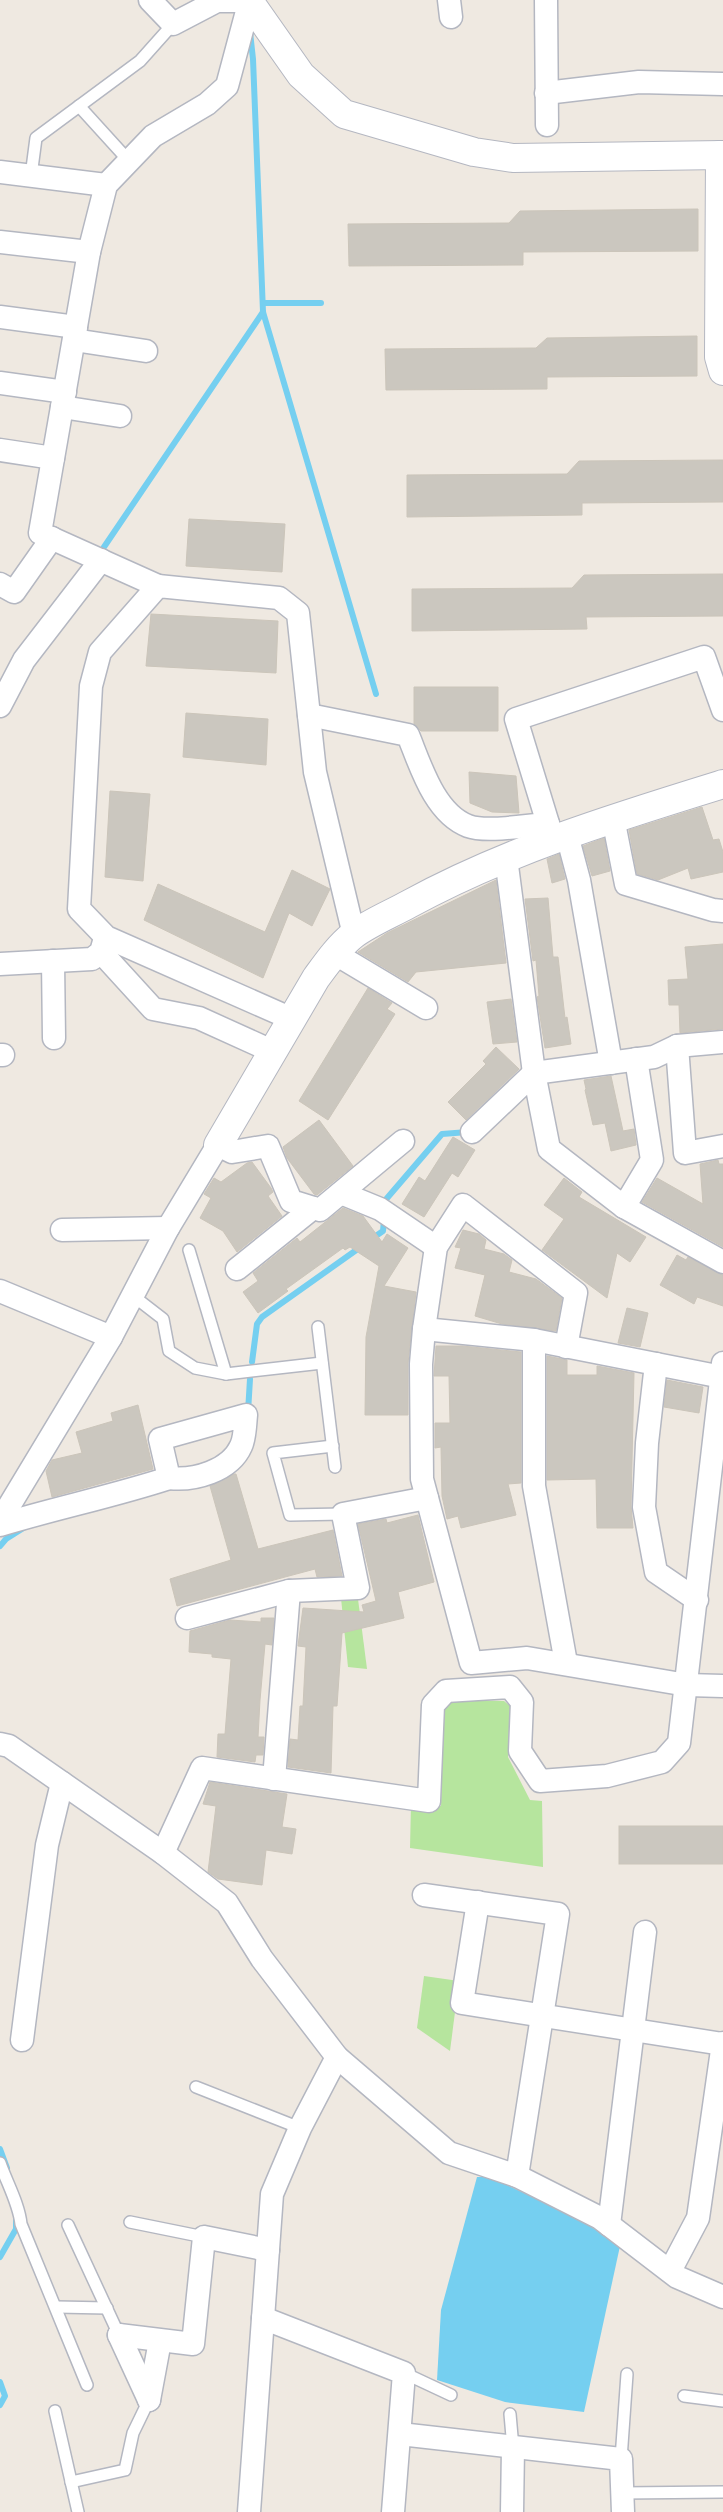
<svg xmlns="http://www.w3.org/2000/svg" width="723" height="2512" font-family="Jost,sans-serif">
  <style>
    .green { fill: #b6e59e }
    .water { fill: #75cff0 }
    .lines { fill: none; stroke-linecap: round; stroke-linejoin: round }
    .stream { stroke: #75cff0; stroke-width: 6 }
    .building { fill: #cbc7bf; stroke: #cbc5ba }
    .lane-casing { stroke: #b4b7c1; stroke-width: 14 }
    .street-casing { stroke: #b4b7c1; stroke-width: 25 }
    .secondary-casing { stroke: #b4b7c1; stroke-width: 30 }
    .lane { stroke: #fff; stroke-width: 11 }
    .street { stroke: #fff; stroke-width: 22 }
    .secondary { stroke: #fff; stroke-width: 28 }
  </style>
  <rect width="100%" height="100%" fill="#efe9e1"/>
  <g class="green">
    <path d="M341,1598L358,1599L367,1669L348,1667Z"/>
    <path d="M454,1700L504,1701L510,1706L508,1757L530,1800L542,1801L543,1867L410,1848L411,1804L441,1806L443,1708Z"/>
    <path d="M424,1976L459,1981L450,2051L417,2028Z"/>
  </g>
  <path class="water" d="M477,2177H490L581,2220L620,2246L584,2412L505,2402L437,2380L441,2310Z"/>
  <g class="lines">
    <g class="stream">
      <path d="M250,32L253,59L263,312L376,694"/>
      <path d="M263,303H321"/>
      <path d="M104,547L263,312"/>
      <path d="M382,1204L442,1134L468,1132"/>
      <path d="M370,1240L383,1231L384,1220"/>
      <path d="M252,1362L257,1324L262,1317L362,1246"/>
      <path d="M248,1412L250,1379"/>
      <path d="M0,1546L6,1539L25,1527"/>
      <path d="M0,2149L7,2168"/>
      <path d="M0,2257L16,2229V2220"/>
      <path d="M0,2382L5,2396L0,2405"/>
    </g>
  </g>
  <g class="building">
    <path d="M698,209V251L523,252V265L349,266L348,224L509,223L520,211Z"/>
    <path d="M697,336V376L547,377V389L386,390L385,349L536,348L547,338Z"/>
    <path d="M723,460V502L582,503V515L407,517V475L567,474L579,461Z"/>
    <path d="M189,519L285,524L282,572L186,566Z"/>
    <path d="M723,574V616L586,617L587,629L412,631V589L572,588L584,575Z"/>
    <path d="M151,614L278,621L276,673L146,666Z"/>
    <path d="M414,687H498V731H421L414,724Z"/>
    <path d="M186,713L268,719L266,765L183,757Z"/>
    <path d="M469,772L516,776L519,813L492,812L470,803Z"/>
    <path d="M110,791L150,794L143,881L105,877Z"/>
    <path d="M702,807L713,840L719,839L723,852V872L691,879L688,868L658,880L637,874L629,830Z"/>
    <path d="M604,838L610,871L592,876L583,846Z"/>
    <path d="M559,854L565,879L552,883L547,859Z"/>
    <path d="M292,870L330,889L312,926L289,913L263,978L144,920L158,884L265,932Z"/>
    <path d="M496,880L506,963L416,972L408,982L358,952L387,933Z"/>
    <path d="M548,898L553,957H558L565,1018L567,1017L571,1044L545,1048L537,997L539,996L536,960L533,961L525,899Z"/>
    <path d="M723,944V1029L680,1033L679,1005H669L668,980L688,979L685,947Z"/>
    <path d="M368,988L392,1003L387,1009L395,1014L328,1120L299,1101Z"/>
    <path d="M511,999L517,1042L493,1044L487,1002Z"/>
    <path d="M496,1047L519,1069L466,1120L448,1102L486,1064L483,1061Z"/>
    <path d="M611,1076L623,1131L634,1129L636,1145L611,1151L605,1123L593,1125L585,1090L586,1089L584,1080Z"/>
    <path d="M319,1120L353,1166L317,1195L314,1194L287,1158L283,1147Z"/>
    <path d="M453,1137L475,1150L458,1177L452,1173L424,1217L402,1204L419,1177L425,1181Z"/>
    <path d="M718,1160L719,1164H723V1247L642,1202L657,1178L703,1204L700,1164Z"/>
    <path d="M252,1162L271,1188L273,1192L268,1196L282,1216L237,1252L223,1231L200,1218L211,1198L204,1194L214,1178L221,1182L247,1163Z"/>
    <path d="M564,1178L582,1192L579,1197L646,1237L630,1262L617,1253L607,1298L542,1250L564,1219L544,1205Z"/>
    <path d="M343,1208L363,1216L382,1242L387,1234L408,1248L384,1286L416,1292L408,1363V1415H365L366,1337L379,1266L350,1247L345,1250L343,1248L286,1289L288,1291L258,1313L243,1292L258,1281L253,1273L297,1238L300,1242Z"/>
    <path d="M463,1230L479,1234L486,1240L484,1249L504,1254L512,1260L509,1272L536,1279L562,1298L556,1331L502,1324L475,1316L485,1275L455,1268L461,1248L455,1247Z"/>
    <path d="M677,1255L686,1260L688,1257L723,1275V1306L697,1297L694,1304L660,1285Z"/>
    <path d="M627,1308L648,1313L640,1347L618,1343Z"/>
    <path d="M436,1346H462L521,1352V1483L508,1484L516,1515L461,1528L458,1516L447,1519L442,1496L441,1447L435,1448V1423H450L449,1376H434Z"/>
    <path d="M547,1356L567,1360V1375H597V1366L634,1373L631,1506L633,1528H597L596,1479L547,1480Z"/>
    <path d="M667,1380L703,1387L699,1413L664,1407Z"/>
    <path d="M138,1405L153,1469L52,1497L46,1471L52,1460L82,1453L76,1432L113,1421L111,1413Z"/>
    <path d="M234,1474H236L258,1549L333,1530L342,1576L317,1577L315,1569L177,1606L170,1579L231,1560L210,1486Z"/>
    <path d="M418,1515L434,1582L398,1592L404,1618L342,1633L337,1706H333L331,1773L288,1767L290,1739L298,1740L300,1706H303L306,1647L298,1646L303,1608L364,1612L362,1605L376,1601L358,1524L386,1519L387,1523Z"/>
    <path d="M261,1618H274L272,1645L265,1644L260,1700L258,1737H264L263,1755H256L255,1762L217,1757L218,1734H225L231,1659L212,1657V1654L189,1652L190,1631L230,1620L261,1622Z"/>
    <path d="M210,1782L287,1794L282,1827L296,1829L292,1854L266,1850L262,1885L218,1879L208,1872L216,1806L203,1804Z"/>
    <rect x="619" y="1826" width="104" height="38"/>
  </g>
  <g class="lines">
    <g class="lane-casing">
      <g id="lane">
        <path d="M79,106L129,161"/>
        <path d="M31,176L36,138L140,61L173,24"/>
        <path d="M189,1250L226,1374"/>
        <path d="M132,1295L163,1319L169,1351L195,1368L226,1374L322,1363"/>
        <path d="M318,1327L335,1467"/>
        <path d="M333,1446L273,1453L290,1515L343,1514"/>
        <path d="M196,2087L300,2128"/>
        <path d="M0,2163C7,2183 19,2204 21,2224L87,2385"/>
        <path d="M130,2222L204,2237"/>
        <path d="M68,2225L119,2335"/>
        <path d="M57,2307L107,2308"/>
        <path d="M404,2373L451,2395"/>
        <path d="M684,2396L723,2401"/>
        <path d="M55,2411L78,2512"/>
        <path d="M510,2414L513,2448"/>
        <path d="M621,2459L627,2374"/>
        <path d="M71,2482L125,2470L133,2433L149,2400"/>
        <path d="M622,2493L723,2492"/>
      </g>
    </g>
    <g class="street-casing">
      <g id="street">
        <path d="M150,0L173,24L217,1H249"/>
        <path d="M449,0L451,17"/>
        <path d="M546,0L547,125"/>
        <path d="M546,93L639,82L723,84"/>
        <path d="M0,172L106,185"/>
        <path d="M0,242L89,252"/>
        <path d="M0,317L76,327"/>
        <path d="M74,340L146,351"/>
        <path d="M0,383L65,392"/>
        <path d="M62,407L120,416"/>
        <path d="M0,450L53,458"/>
        <path d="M0,584L14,592L52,538"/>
        <path d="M158,586L40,533L89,252L106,185L153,136L207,104L227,86L250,0"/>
        <path d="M0,706L24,660L101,560"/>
        <path d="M309,715L408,735C420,764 434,813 468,826C487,833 527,825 548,824"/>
        <path d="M613,818L626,884L713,910L723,911"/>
        <path d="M567,835L579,880L611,1063"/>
        <path d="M553,840L516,719L704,657L723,710"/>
        <path d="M506,858L534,1073L549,1149L624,1207L723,1262"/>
        <path d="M101,952L153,1009L199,1018L274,1052"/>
        <path d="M334,953L426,1008"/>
        <path d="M53,961L54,1038"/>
        <path d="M0,964L92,959L101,952L105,938"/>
        <path d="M292,1019L106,937L79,909L91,686L100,652L158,586L279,598L298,613L315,772L354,935"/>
        <path d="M677,1046L685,1153L723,1146"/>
        <path d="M0,1055H3"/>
        <path d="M472,1132L534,1073L654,1057L677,1046L723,1042"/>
        <path d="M341,1193L380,1209L436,1247"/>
        <path d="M624,1207L652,1160L636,1059"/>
        <path d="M62,1230L168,1228"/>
        <path d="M237,1269L313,1208"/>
        <path d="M0,1291L111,1337"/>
        <path d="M424,1329L534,1340L722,1377"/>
        <path d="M534,1340V1486L566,1663"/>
        <path d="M566,1347L576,1293L463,1205L436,1247L424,1329L421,1364L422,1479L471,1663L527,1658L687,1685L723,1686"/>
        <path d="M656,1364L647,1443L644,1507L656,1572L697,1600"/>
        <path d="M246,1415C245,1424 245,1438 241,1446C230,1471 194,1481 169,1478L160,1439Z"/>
        <path d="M0,1521L111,1337L168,1228L218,1145L232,1152L268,1146L291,1201L320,1210L403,1141"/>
        <path d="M0,1525C56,1508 114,1496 169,1478"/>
        <path d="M187,1618L289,1591L358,1588L343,1514L427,1498"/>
        <path d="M0,1744L9,1746L163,1853L227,1903L262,1959L337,2057L449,2153L517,2176L600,2218L677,2277L723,2297"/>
        <path d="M274,1779L289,1591"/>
        <path d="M163,1853L202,1768L429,1801L433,1705L446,1691L510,1687L522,1702L520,1751L540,1781L607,1776L662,1762L679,1743L723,1363"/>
        <path d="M424,1895L558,1914L517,2176"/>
        <path d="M478,1902L462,2003L722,2044"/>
        <path d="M22,2040L47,1845L62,1783"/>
        <path d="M609,2225L645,1932"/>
        <path d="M670,2271L698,2218L723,2043"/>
        <path d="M263,2318L404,2373L393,2512"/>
        <path d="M119,2335L193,2344L204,2237L268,2250"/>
        <path d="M119,2335L149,2400"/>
        <path d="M149,2400L160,2341"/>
        <path d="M400,2434L621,2459L623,2512"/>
        <path d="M249,2512L272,2194L300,2128L337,2057"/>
        <path d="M512,2512L513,2448"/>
      </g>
    </g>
    <g class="secondary-casing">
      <g id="secondary">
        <path d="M249,1L301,75L344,114L474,152L513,158L723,155"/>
        <path d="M720,155L719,357L723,371"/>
        <path d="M218,1145L316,978C327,963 338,947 353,935C369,923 391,914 409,904C508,850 616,817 723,784"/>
      </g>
    </g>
    <use href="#lane" class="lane"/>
    <use href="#street" class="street"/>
    <use href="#secondary" class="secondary"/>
  </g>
</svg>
